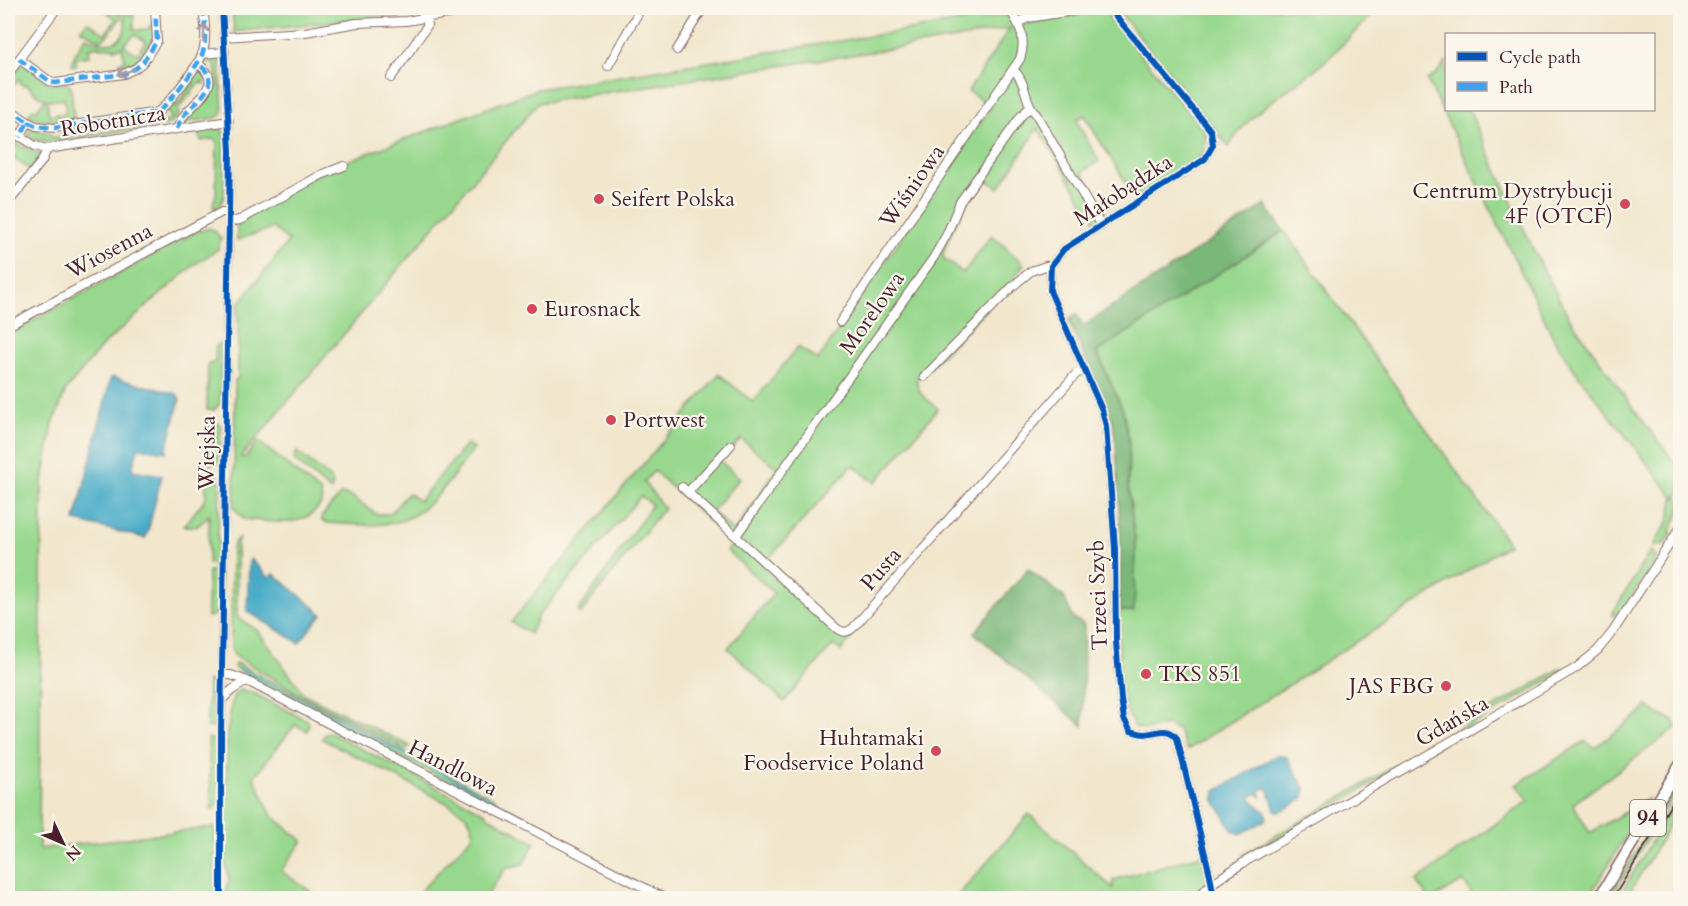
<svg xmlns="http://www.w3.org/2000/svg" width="1688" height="906" font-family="Cardo,serif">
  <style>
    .green { fill: #98d88e; stroke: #717c5c; stroke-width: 1.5; fill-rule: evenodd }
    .forest { fill: #7ab879; stroke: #626c52; stroke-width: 1.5 }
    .water { fill: #47abc7; stroke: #486579; stroke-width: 1.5 }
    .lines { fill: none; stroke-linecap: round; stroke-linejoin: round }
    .stream { stroke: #47abc7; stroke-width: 2 }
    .minor-casing { stroke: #856564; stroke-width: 10 }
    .major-casing { stroke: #856564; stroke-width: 13 }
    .minor { stroke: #fff; stroke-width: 8 }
    .major { stroke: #fff; stroke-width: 10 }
    .tram { stroke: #4a1f2b; stroke-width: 1.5 }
    .quiet { stroke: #40a2eb; stroke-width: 4.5; stroke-dasharray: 9 4.5; stroke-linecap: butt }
    .cycleway-casing { stroke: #fbf7ec; stroke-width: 10 }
    .cycleway { stroke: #0057b8; stroke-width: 6 }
    .oneway { stroke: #ae9aa0 }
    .poi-dot { fill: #d1495b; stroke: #fbf7ec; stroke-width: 2 }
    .labels { text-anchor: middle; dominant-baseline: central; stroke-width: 4.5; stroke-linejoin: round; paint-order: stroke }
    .shield { fill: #fbf7ec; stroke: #7f6065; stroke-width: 1.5 }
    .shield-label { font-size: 21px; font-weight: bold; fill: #4a1f2b }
    .street-label { font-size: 22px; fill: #4a1f2b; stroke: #fbf7ec }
    .poi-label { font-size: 22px; fill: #4a1f2b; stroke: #fbf7ec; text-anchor: start }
  </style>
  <rect width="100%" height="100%" fill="#fbf7ec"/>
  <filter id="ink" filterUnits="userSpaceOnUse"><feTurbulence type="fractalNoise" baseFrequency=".0167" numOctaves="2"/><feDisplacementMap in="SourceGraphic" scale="12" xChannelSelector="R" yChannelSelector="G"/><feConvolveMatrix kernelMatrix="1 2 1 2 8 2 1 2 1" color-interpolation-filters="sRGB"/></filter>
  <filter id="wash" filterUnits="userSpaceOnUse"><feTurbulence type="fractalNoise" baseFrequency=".008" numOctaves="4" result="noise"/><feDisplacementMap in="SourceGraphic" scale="24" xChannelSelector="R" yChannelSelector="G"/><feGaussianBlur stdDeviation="1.35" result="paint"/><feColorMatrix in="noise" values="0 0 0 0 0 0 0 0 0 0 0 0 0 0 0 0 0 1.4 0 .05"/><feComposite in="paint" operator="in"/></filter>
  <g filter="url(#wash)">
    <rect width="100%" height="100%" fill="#f2e7cd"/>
    <g class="green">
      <path d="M102,8H120L121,18L106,37L100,40L80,29L88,22L105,34L116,19Z"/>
      <path d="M123,8H130L129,15L134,14V30L149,29V26L154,25L155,36L145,53L140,49L146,42L135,34L124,45L136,54L138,52L143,55L132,65V67L122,73L120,62L125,61L122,47L114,49V47L99,48V46L89,48L90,56L75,58L77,65L72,66L73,58L85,37C96,42 117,49 124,32C127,25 124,15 123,8Z"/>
      <path d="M232,8H406L402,14L234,32Z"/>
      <path d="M1116,8H1380C1359,27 1339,50 1317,68C1286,93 1248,112 1229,147Z"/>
      <path d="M1104,10L1206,133L1205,151L1196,160L1136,199L1084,115L1076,120L1099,161L1082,172L1107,215L1096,223L1038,128L999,188L982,177C973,191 942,244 943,258L963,273L992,235L1024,264L1009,285L931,367L916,380L920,393L938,409L875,483L853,465L762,566L839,636H853L841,651L833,645L784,702L728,648L774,593L727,551L733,543L654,471L644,482L664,508L580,614L578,611L652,505L641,496L538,616L530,634L511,622L719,374L753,402L798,347L818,360L991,107L968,91L1010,28L950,40L538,103L241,457H246L258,441L320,492C323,499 322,504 317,509C299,529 268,521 244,519L234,508L235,380L238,379V305L289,241L273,228L237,240V218L321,171L538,89L1008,14L1015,29L1022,32L1023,25L1028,23ZM741,439L777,468L734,532L712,511L740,478L720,461Z"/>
      <path d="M209,57L220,60L223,113L216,118L185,122L187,116L190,117L206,102L218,85L214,62L208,63L207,62Z"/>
      <path d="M1446,62V110H1469L1537,257L1569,317L1633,408L1680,469V491L1676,497L1678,496C1684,510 1677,519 1670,531L1672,533C1667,540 1664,549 1654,545L1669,520L1673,500L1675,499L1575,371L1555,341L1427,80L1435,75Z"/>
      <path d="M22,64L49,83L68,84L71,86L74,119L63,121L62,114L66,113L64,98L61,100H47L49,115L59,114L61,121H43L28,115L33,109L36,111L45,99L39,96L37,93L36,94L26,84L24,86L20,83L21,81L19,79L9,91L13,94L8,100V83Z"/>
      <path d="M198,72C205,72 208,78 204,84L200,82L178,109L179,114L170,124L52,142L36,140L27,134L31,129L50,133L51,137L62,136L61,131H65L67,137L164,122L171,117L166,110L170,104L175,107L193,83L189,79Z"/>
      <path d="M219,128L223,131L224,136V196L221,204L214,209L213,204L216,195L217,142L213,139L201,141L197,132Z"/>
      <path d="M8,142L15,143L42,155L31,170L8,155Z"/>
      <path d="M209,228L215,231L221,239L218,249L194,265L103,345L66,390L53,424L42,485L39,849L215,827V898H8V334L196,232Z"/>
      <path d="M1284,231L1509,544L1187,750L1178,730L1167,725L1145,730L1135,727C1115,697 1119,646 1119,611H1134L1136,547L1128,485L1129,441L1123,411L1097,352Z"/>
      <path d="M221,343V403L214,410H207L208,364L215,363L216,346Z"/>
      <path d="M208,421L218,423L221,427L219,459L217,463L206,465Z"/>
      <path d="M467,444L474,449C452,476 429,517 393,523C372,527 348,524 327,523L322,521V516L341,494L351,496L376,514H390L408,493L419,501Z"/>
      <path d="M297,452L331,479L333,485L331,491L295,461L294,457Z"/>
      <path d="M206,471C212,471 218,475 220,482L218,536L220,556C219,563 214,564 208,564L209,515L198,526H184L206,498Z"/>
      <path d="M240,537L237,543V617L258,631L304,694L410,746L406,749L304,697L235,656L231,649L232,549L235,541Z"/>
      <path d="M1651,550L1656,557L1655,561L1622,611L1612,616V614Z"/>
      <path d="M208,571H216L220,576V609L214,615L207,617Z"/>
      <path d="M236,663L497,800L492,804L278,694L236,669L234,666Z"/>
      <path d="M1563,667L1558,675L1245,858L1243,855Z"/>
      <path d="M208,681L218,686V728L207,727Z"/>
      <path d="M240,690L255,694L307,720L309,724L307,731L295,725L254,777L272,816L303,841L281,871L320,898H226V889L229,879L226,866L227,734L232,701L234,695Z"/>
      <path d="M1647,705L1660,715L1675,721L1676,728L1573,804L1590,833L1649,798L1588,898H1466L1472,894L1463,881L1435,898H1428L1416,881L1529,800L1516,785L1585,741L1594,748L1643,711Z"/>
      <path d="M329,732L486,813L489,817L535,843L523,864L506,868L485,898H414L473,835C474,817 460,811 447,803L322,739L324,735Z"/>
      <path d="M208,738L218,742L217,805L212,810Z"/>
      <path d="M1680,783V786L1611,898H1607L1676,786Z"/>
      <path d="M1680,793V808L1626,898H1618Z"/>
      <path d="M1029,814L1113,888V880L1202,855L1209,879L1191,898H956Z"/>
    </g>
    <g class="forest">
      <path d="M1265,205L1284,231L1097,352L1123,411L1129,441L1128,485L1136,547L1134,611H1119L1121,552L1116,443L1112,418L1068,320L1077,315L1083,326Z"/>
      <path d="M1028,569L1064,597L1073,618L1084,625L1083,726L974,633Z"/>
    </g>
    <g class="water">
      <path d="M111,377L177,394L180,399L166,452L138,448L132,470L162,475L148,531L145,538L75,521Z"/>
      <path d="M251,559L269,578L274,574L322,614L299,643L247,611L249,562Z"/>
      <path d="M1277,755L1287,757L1305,789L1303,799L1280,812L1275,810L1268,788L1260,790L1261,797L1256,793L1250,798L1267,814L1266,820L1241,834L1233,831L1214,799L1216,791Z"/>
    </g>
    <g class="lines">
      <path class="stream" d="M239,668L534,821"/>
    </g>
  </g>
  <g filter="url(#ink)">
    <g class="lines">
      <g class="minor-casing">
        <g id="minor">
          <path d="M1109,8L1203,121L1211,131L1213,145L1205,159L1064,249L1051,266L1050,291L1102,410L1106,426L1115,549L1116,642L1121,699L1124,719L1131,731C1135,732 1140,734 1145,734C1158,733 1168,726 1177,738L1210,875L1214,898"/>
          <path d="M1019,22L1028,18L1091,8"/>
          <path d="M224,37L305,32L357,23L406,21L483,8"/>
          <path d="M677,50L703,8"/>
          <path d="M202,54L225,52"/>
          <path d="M19,59L51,82L55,83L124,74L136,68L143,62L157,41L155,8"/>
          <path d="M608,66L641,8"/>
          <path d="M1014,70C1027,83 1024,102 1036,114L1101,226"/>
          <path d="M8,74L57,8"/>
          <path d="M391,78L427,26V19"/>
          <path d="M8,108L28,122L20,137"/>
          <path d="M28,122L36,126L54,128L158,112C169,103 197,67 202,55C207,42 205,21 203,8"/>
          <path d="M8,128L35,146L47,149L229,121"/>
          <path d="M177,129C179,124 182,117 186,113C201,97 224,81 197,63"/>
          <path d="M8,203L42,161L47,149"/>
          <path d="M229,222L240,220L321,175L344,166"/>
          <path d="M840,322L1020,59C1027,40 1020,23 1008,8"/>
          <path d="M8,326L199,224L222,212H229"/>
          <path d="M924,377L1012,287L1031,271L1046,266H1051"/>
          <path d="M682,487L835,627C843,634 848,633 855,626L1076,374L1083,371"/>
          <path d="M688,492L731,445"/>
          <path d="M736,536L934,257L947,234L960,202L1021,116L1030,107"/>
          <path d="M223,675H231L247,681L664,898"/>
          <path d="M222,700L232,690L247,681"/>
          <path d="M221,898V734L230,151L222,8"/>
          <path d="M1197,898L1211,884L1243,863L1576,668L1598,650L1614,630L1680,528"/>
        </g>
      </g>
      <g class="major-casing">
        <path id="major" d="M1599,898L1680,765"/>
      </g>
      <use href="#minor" class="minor"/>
      <use href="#major" class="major"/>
      <path class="tram" d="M1613,898L1680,790"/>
      <g class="quiet">
        <path d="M19,59L51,82L55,83L124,74L136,68L143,62L157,41L155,8"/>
        <path d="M8,108L28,122L20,137"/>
        <path d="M28,122L36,126L54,128L158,112C169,103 197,67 202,55C207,42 205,21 203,8"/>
        <path d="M177,129C179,124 182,117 186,113C201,97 224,81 197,63"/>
      </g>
      <g class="cycleway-casing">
        <g id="cycleway">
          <path d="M1109,8L1203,121L1211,131L1213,145L1205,159L1064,249L1051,266L1050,291L1102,410L1106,426L1115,549L1116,642L1121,699L1124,719L1131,731C1135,732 1140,734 1145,734C1158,733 1168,726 1177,738L1210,875L1214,898"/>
          <path d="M221,898V734L230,151L222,8"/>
        </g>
      </g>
      <use href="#cycleway" class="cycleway"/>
    </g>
    <defs><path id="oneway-shaft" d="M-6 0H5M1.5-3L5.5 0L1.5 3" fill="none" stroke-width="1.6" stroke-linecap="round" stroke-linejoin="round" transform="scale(1.5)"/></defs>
    <g class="oneway">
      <use href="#oneway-shaft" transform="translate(204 33) rotate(-89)"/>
      <use href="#oneway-shaft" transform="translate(126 72) rotate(161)"/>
    </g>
  </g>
  <g class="poi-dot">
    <circle cx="599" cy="199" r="6"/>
    <circle cx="1625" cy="204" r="6"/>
    <circle cx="532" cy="309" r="6"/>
    <circle cx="611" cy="420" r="6"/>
    <circle cx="1146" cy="674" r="6"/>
    <circle cx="1446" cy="686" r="6"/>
    <circle cx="936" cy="751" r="6"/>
  </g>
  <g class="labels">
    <rect class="shield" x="1630" y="800" width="36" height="36" rx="4.5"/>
    <g class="shield-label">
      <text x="1648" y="818">94</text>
    </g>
    <g class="street-label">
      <text transform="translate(113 121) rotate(-9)">Robotnicza</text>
      <text transform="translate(912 186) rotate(-55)">Wiśniowa</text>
      <text transform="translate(1123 190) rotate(-33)">Małobądzka</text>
      <text transform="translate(109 251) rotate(-28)">Wiosenna</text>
      <text transform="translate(872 313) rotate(-55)">Morelowa</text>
      <text transform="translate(207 453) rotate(-89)">Wiejska</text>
      <text transform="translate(881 569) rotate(-49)">Pusta</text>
      <text transform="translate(1098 595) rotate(-92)">Trzeci Szyb</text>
      <text transform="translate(1452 721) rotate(-30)">Gdańska</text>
      <text transform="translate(453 768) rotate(27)">Handlowa</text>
    </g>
    <g class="poi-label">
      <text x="1613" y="191" text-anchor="end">Centrum Dystrybucji<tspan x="1613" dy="25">4F (OTCF)</tspan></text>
      <text x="611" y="199">Seifert Polska</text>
      <text x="544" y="309">Eurosnack</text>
      <text x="623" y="420">Portwest</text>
      <text x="1158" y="674">TKS 851</text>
      <text x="1434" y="686" text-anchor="end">JAS FBG</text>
      <text x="924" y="738" text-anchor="end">Huhtamaki<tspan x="924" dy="25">Foodservice Poland</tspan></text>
    </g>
  </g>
  <rect width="1688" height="906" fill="none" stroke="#fbf7ec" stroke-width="30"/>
  <rect x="1445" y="33" width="210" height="78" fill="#fbf7ec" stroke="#b4a19f" stroke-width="1.5"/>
  <rect x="1457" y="52" width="30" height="9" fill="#0057b8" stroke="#b4a19f" stroke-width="1.5"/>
  <text x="1499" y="63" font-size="18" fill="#4a1f2b">Cycle path</text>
  <rect x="1457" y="82" width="30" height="9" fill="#40a2eb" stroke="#b4a19f" stroke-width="1.5"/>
  <text x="1499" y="93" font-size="18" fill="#4a1f2b">Path</text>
  <g transform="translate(63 843) rotate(134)" stroke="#fbf7ec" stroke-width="4.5" paint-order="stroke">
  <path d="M0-4.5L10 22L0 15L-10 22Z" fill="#4a1f2b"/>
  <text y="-9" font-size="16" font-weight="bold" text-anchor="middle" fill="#4a1f2b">N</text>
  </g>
</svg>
